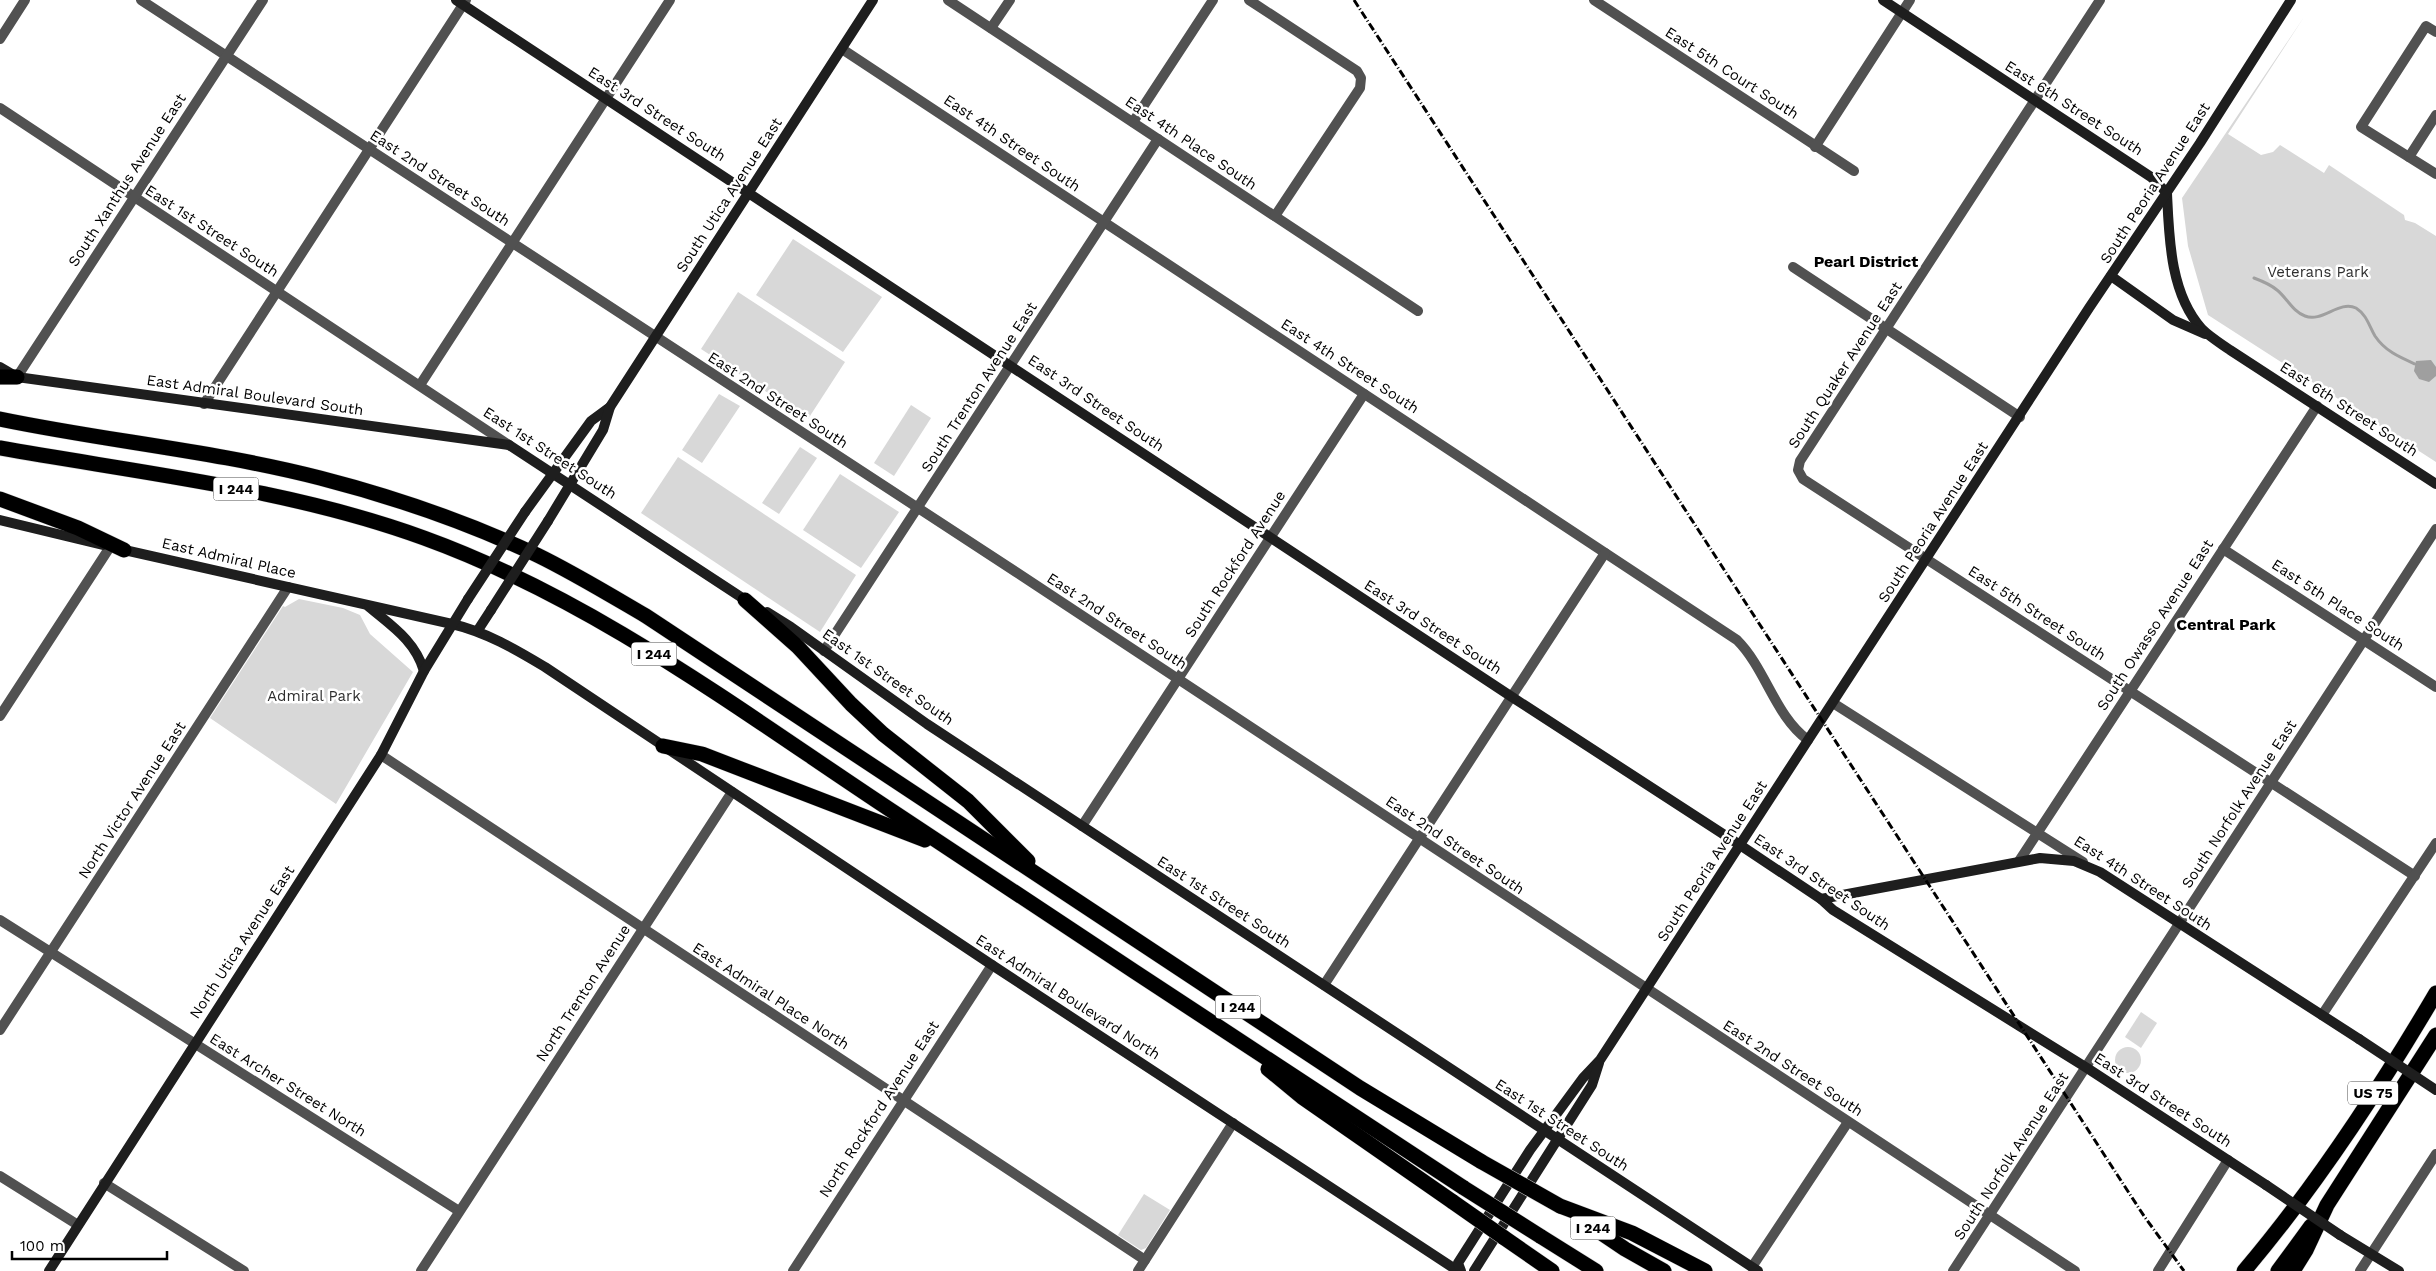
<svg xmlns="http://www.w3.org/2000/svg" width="2436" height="1271" font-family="'Work Sans',sans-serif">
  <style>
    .green { fill: #d8d8d8 }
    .water { fill: #9f9f9f }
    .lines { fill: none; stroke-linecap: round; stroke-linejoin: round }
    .stream { stroke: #9f9f9f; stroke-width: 3 }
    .highway-casing { stroke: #dbdbdb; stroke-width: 16 }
    .street { stroke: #515151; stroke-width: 10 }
    .secondary { stroke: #1e1e1e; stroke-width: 10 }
    .highway { stroke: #000; stroke-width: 15 }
    .rail { stroke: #000; stroke-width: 3; stroke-dasharray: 8 2.5 1 2.5; stroke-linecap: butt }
    .highway-bridge-casing { stroke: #dbdbdb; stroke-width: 16; stroke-linecap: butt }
    .secondary-bridge { stroke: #1e1e1e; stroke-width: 10 }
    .highway-bridge { stroke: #000; stroke-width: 15 }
    .labels { text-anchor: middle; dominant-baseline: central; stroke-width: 5; stroke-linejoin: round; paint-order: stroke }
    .shield { fill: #fff; stroke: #4c4c4c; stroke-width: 1 }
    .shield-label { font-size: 14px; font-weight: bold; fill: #000 }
    .street-label { font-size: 15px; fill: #000; stroke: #fff }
    .park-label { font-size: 15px; fill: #2f2f2f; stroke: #fff }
    .neighbourhood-label { font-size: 16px; font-weight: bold; fill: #000; stroke: #fff }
  </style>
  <rect width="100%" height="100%" fill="#fff"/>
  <g class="green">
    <path d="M2304,17L2228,134L2261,155L2273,152L2280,145L2324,173L2329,165L2404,215L2405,220L2415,223L2436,236V462L2208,315L2188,246L2182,198Z"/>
    <path d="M793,239L882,297L843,352L756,295Z"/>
    <path d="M738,292L845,362L808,419L701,349Z"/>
    <path d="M719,394L740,406L702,463L682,450Z"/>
    <path d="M911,405L931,418L894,476L874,463Z"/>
    <path d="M800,447L817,458L779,514L762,503Z"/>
    <path d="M678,457L856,575L820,632L641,513Z"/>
    <path d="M840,474L899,512L861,568L803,530Z"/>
    <path d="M299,599L343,608L360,615L370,634L413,672L336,804L210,718L283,606L285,607Z"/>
    <path d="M2141,1012L2157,1023L2141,1048L2125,1037Z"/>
    <circle cx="2128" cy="1060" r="13"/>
    <path d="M1144,1194L1170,1210L1146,1248L1141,1250L1118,1235Z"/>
  </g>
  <path class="water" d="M2431,360L2436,367V376L2429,382L2419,379L2414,371L2416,361Z"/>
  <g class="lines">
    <path class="stream" d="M2254,278C2262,281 2270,284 2277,290C2287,298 2293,312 2305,316C2322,323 2339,300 2356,308C2367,315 2369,326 2375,336C2385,351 2399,357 2415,364"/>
    <g class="highway-casing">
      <g id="highway">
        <path d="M0,377H17"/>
        <path d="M0,419C106,441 215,451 320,478C394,497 467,522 537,555C574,573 610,595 646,616L1360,1088L1482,1162"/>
        <path d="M0,448C140,473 290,489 424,538C595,600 742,712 892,811C1082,938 1273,1062 1464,1188"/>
        <path d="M0,499L78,528L124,550"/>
        <path d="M745,600L798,647L851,704L883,734L968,801L1028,861"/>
        <path d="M663,746L702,754L925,840"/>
        <path d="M1268,1069L1302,1097L1453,1202"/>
        <path d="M1560,1206L1632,1233L1705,1271"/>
        <path d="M1582,1220L1625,1249L1664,1271"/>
        <path d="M1540,1236L1596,1271"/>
        <path d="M1503,1237L1552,1271"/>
        <path d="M2244,1271C2317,1185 2379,1090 2436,993"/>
        <path d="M2278,1271L2311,1226"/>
        <path d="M2293,1271L2306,1250L2327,1205L2436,1035"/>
      </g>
    </g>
    <g class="street">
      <path d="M141,0L1016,572L2075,1271"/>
      <path d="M948,0L1418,311"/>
      <path d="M1249,0L1357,71L1361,78L1360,88L1275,216"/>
      <path d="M1594,0L1854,171"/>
      <path d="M2100,0L1800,461L1798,470L1803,479L2415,876"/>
      <path d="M991,28L1010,0"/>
      <path d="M2436,32L2426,26L2361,127L2436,174"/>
      <path d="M0,39L25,0"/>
      <path d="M842,49L1737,640C1766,669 1775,716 1808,740"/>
      <path d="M0,108L509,445"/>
      <path d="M1133,122L1213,0"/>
      <path d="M1815,147L1910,0"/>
      <path d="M2409,157L2436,115"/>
      <path d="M1793,267L2020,417"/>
      <path d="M17,377L263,0"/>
      <path d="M420,385L670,0"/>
      <path d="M204,404L466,0"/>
      <path d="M2223,549L2436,687"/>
      <path d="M824,651L1158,139"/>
      <path d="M1833,703L2083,862"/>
      <path d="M0,716L110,547"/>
      <path d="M381,755L1145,1260"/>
      <path d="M1082,826L1364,394"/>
      <path d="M2019,861L2317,406"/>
      <path d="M0,920L459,1211"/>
      <path d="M1324,985L1605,553"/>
      <path d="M2322,1015L2436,843"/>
      <path d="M0,1030L288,587"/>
      <path d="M0,1176L78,1225"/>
      <path d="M104,1183L244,1271"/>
      <path d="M1752,1267L1848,1122"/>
      <path d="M421,1271L732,792"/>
      <path d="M793,1271L992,965"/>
      <path d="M1138,1271L1233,1123"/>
      <path d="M1953,1271L2436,529"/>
      <path d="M2158,1271L2228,1160"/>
      <path d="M2360,1271L2436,1154"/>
    </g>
    <g class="secondary">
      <path d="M456,0L1512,697L1740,845L1821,899L1833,910L2087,1068L2266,1185"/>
      <path d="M1883,0L2151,177L2167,193C2169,237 2170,294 2202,329C2210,337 2220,343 2230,350L2436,484"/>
      <path d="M2111,276L2173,320L2205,334"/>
      <path d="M0,367L17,377L509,445L750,603"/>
      <path d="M525,512L591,421L610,407"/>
      <path d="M0,520L103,545"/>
      <path d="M548,521L603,430L610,407L873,0"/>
      <path d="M120,549L452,624C486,632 515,649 545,667L992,965L1458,1271"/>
      <path d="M369,607C393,627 415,641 424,671"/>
      <path d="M767,612L791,627L927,724L1758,1271"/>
      <path d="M478,630L491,610"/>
      <path d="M1821,899L2040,858L2074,861L2100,872L2359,1039"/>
      <path d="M2340,1235L2399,1271"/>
      <path d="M49,1271L381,755L424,671L468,599"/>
      <path d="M1461,1271L1458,1263L1530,1150L1583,1078L1600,1060L2089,308L2200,143L2291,0"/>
      <path d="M1474,1271L1592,1085L1599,1063"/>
    </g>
    <use href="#highway" class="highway"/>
    <path class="rail" d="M1354,0L2144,1216L2184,1271"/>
    <g class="highway-bridge-casing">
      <g id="highway-bridge">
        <path d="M1482,1162L1560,1206"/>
        <path d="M1464,1188L1540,1236"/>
        <path d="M1453,1202L1503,1237"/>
      </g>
    </g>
    <g class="secondary-bridge">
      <path d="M468,599L525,512"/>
      <path d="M491,610L548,521"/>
      <path d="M2359,1039L2436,1090"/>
      <path d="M2266,1185L2340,1235"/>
    </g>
    <use href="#highway-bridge" class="highway-bridge"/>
  </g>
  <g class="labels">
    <g class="shield">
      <rect x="213.5" y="477.5" width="45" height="23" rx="4"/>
      <rect x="631.5" y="642.5" width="45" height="23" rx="4"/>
      <rect x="1215.5" y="995.5" width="45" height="23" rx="4"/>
      <rect x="2348" y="1081.5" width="50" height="23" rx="4"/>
      <rect x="1570.5" y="1216.5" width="45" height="23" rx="4"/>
    </g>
    <g class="shield-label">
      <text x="236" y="489">I 244</text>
      <text x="654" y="654">I 244</text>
      <text x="1238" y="1007">I 244</text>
      <text x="2373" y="1093">US 75</text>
      <text x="1593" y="1228">I 244</text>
    </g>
    <g class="street-label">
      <text transform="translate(1732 73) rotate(33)">East 5th Court South</text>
      <text transform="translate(2074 108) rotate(33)">East 6th Street South</text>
      <text transform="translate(657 114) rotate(33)">East 3rd Street South</text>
      <text transform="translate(1012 143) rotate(34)">East 4th Street South</text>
      <text transform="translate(1191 143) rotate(34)">East 4th Place South</text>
      <text transform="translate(440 178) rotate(33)">East 2nd Street South</text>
      <text transform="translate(127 180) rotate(-57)">South Xanthus Avenue East</text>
      <text transform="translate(2155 183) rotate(-57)">South Peoria Avenue East</text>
      <text transform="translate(729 195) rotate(-57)">South Utica Avenue East</text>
      <text transform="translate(212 231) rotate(33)">East 1st Street South</text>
      <text transform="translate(1845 365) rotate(-57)">South Quaker Avenue East</text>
      <text transform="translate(1350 366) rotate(33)">East 4th Street South</text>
      <text transform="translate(979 387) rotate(-57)">South Trenton Avenue East</text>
      <text transform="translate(255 395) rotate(8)">East Admiral Boulevard South</text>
      <text transform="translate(778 400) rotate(33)">East 2nd Street South</text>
      <text transform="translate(1096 403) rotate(34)">East 3rd Street South</text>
      <text transform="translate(2349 409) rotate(33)">East 6th Street South</text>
      <text transform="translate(550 453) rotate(33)">East 1st Street South</text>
      <text transform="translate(1933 522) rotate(-57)">South Peoria Avenue East</text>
      <text transform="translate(229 558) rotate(13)">East Admiral Place</text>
      <text transform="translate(1235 564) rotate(-57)">South Rockford Avenue</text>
      <text transform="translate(2338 605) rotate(33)">East 5th Place South</text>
      <text transform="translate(2037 613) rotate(33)">East 5th Street South</text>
      <text transform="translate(1117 621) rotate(33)">East 2nd Street South</text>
      <text transform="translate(2155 625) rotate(-57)">South Owasso Avenue East</text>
      <text transform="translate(1433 627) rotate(33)">East 3rd Street South</text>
      <text transform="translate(888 677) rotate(35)">East 1st Street South</text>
      <text transform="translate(132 800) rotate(-57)">North Victor Avenue East</text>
      <text transform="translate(2239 804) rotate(-57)">South Norfolk Avenue East</text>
      <text transform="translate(1455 845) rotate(34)">East 2nd Street South</text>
      <text transform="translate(1712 861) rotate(-57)">South Peoria Avenue East</text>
      <text transform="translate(1822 882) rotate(34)">East 3rd Street South</text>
      <text transform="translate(2143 883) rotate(33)">East 4th Street South</text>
      <text transform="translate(1224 902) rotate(33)">East 1st Street South</text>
      <text transform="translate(242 942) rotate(-57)">North Utica Avenue East</text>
      <text transform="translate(583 993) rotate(-57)">North Trenton Avenue</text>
      <text transform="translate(771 996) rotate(33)">East Admiral Place North</text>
      <text transform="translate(1068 997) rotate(33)">East Admiral Boulevard North</text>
      <text transform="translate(1793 1068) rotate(33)">East 2nd Street South</text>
      <text transform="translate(288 1085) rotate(32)">East Archer Street North</text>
      <text transform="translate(2163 1100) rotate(33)">East 3rd Street South</text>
      <text transform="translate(879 1109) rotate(-57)">North Rockford Avenue East</text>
      <text transform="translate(1562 1125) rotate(33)">East 1st Street South</text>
      <text transform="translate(2011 1156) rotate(-57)">South Norfolk Avenue East</text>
    </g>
    <g class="park-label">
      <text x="2318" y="272">Veterans Park</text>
      <text x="314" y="696">Admiral Park</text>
    </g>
    <g class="neighbourhood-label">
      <text x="1866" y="261">Pearl District</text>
      <text x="2226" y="624">Central Park</text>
    </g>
  </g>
  <path d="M12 1251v8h155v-8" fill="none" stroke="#000000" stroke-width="2.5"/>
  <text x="20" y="1251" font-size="15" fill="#000000" stroke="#ffffff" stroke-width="4" paint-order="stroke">100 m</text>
</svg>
